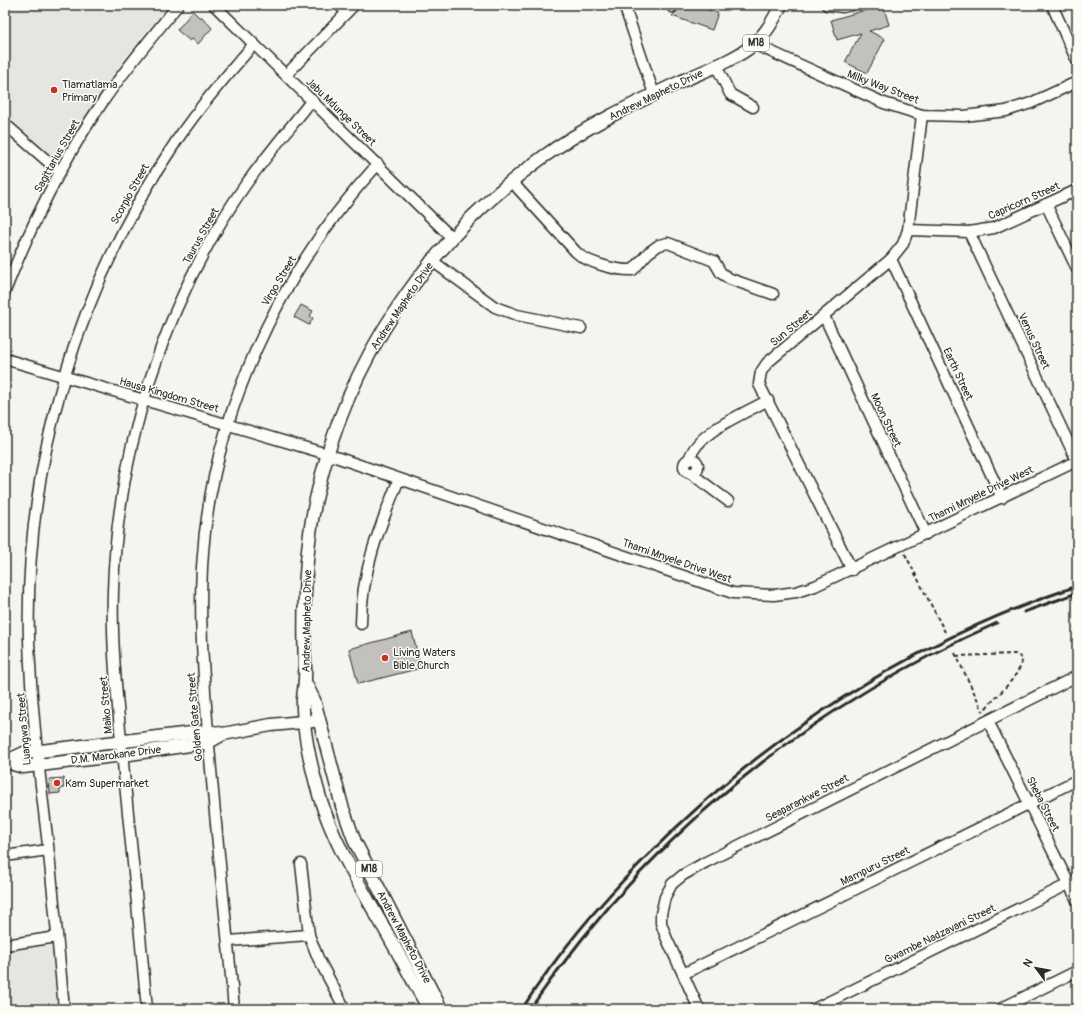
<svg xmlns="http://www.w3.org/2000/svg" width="1082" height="1014" font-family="Pangolin,sans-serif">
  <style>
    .built { fill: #e6e5e0 }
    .building { fill: #c2c1be; stroke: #2b2b2b }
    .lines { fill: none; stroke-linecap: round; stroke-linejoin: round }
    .minor-casing { stroke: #2b2b2b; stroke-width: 13 }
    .major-casing { stroke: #2b2b2b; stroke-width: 15 }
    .path { stroke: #2b2b2b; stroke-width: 2; stroke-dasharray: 4 3; stroke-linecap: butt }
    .minor { stroke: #fdfcf7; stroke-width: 10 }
    .major { stroke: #fdfcf7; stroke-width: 12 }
    .rail { stroke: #2b2b2b; stroke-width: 3 }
    .poi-dot { fill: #c8321e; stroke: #fdfcf7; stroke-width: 1.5 }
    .labels { text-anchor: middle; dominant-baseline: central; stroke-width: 3; stroke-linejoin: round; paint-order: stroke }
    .shield { fill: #fdfcf7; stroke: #6a6a68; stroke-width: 1 }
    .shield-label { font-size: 10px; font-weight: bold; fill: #2b2b2b }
    .poi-label { font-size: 11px; fill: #2b2b2b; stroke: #fdfcf7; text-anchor: start }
    .street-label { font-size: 11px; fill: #2b2b2b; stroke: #fdfcf7 }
  </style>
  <rect width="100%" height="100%" fill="#f5f4ef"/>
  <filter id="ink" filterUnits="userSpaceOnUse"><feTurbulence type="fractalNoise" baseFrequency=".025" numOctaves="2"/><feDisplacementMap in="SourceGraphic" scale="8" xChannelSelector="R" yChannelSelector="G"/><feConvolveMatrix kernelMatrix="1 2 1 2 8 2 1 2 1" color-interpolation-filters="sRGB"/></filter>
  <g filter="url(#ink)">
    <g class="built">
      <path d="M5,5H168L119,66L62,154L50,155L5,114Z"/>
      <path d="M45,943L52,949L57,1009H5V949Z"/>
    </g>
    <g class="building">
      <path d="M679,5H694L718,13L712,30L672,16L678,10Z"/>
      <path d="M883,5L889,25L869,31L885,39L867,73L845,62L861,33L837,40L831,20Z"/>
      <path d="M193,11L200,18L201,16L212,28L198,44L192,39L190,41L177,30Z"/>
      <path d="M301,305L313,311L310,316L313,318L309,325L294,317Z"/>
      <path d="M412,632L421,668L358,684L349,649Z"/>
      <path d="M64,778V788H60V793L50,794L49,779Z"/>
    </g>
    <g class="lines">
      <g class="minor-casing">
        <g id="minor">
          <path d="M214,5L451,237"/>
          <path d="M339,5L347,12"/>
          <path d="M624,5L654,94"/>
          <path d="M827,5L843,7L852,5"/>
          <path d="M1052,5L1077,61"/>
          <path d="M672,7L673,5"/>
          <path d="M754,44L884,103L922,115L964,116L1006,111L1031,103L1077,82"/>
          <path d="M716,65L730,94L753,107"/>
          <path d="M286,75L354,5"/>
          <path d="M5,124L60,172"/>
          <path d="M512,182L576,252C587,263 618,271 633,270L648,253L659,245L668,243L714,261L721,273L730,279L773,294"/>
          <path d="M1046,204L1077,269"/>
          <path d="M908,230L969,232L994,228L1077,190"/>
          <path d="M969,232L1077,461"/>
          <path d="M891,259L1002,498"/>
          <path d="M431,260L495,307L517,315L581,328"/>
          <path d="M5,291C31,225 62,161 102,103C125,69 152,37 178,5"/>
          <path d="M824,316L926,534"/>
          <path d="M5,359L327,454L733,593L774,595L796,592L815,586L1077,461"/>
          <circle cx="691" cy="466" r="7"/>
          <path d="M689,460C696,432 744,414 768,400"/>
          <path d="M692,474L728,501"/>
          <path d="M852,570L759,384L761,372L767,363L891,259L903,244L908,230L922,115"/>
          <path d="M361,624C361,572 380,526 399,479"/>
          <path d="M988,721L1077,900"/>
          <path d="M5,856L48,850"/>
          <path d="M301,864L309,935L318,958L345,1009"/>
          <path d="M229,941L309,935"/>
          <path d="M5,945L57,937"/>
          <path d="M683,974L1077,780"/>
          <path d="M64,1009C59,954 54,900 48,845C40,777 31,709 29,640C24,463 78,286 177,140C200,106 227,75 254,44"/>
          <path d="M147,1009C140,931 132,852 124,774C119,713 111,652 113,591C117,450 165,299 246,184C267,155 290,128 312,100"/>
          <path d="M234,1009C226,917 215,825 208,733C204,677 199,623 202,567C210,419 278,273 378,164"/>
          <path d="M699,1009L666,937L661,923V914L665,897L672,884L683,875L706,862L1077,676"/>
          <path d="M814,1009L1077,880"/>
          <path d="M1000,1009L1077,971"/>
        </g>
      </g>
      <g class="major-casing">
        <g id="major">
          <path d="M306,684L314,700L342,806L355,842L441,1009"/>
          <path d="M5,762L24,753L208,731L223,734"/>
          <path d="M7,762L23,767L123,755L209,742L223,734L271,725L313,721"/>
          <path d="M429,1009C411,978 395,946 377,916C355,877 333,840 320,798C311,767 302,731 303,699C304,688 306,679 305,668C303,612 304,554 316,499C346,361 428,240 543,157C585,127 633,104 680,82C701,72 735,60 753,45C766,34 773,21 781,5"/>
        </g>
      </g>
      <g class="path">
        <path d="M905,554L945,632"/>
        <path d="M955,653L983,711"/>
        <path d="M956,656L1015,654L1022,658C1024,672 993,700 983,711"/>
      </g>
      <use href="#minor" class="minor"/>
      <use href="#major" class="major"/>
      <g class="rail">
        <path d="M1024,612L1077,593"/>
        <path d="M522,1009C557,954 600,903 646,857C767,734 913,641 1077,586"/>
        <path d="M530,1009C648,837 806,708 997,623"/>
      </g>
    </g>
  </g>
  <g class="poi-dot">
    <circle cx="54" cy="90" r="4"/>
    <circle cx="385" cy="658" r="4"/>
    <circle cx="57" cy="783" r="4"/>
  </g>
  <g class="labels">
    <g class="shield">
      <rect x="743" y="35" width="26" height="16" rx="3"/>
      <rect x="356" y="861" width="26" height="16" rx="3"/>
    </g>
    <g class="shield-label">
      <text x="756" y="43">M18</text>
      <text x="369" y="869">M18</text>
    </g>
    <g class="poi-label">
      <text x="62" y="84">Tlamatlama<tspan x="62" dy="13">Primary</tspan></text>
      <text x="393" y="652">Living Waters<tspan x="393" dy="13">Bible Church</tspan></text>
      <text x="65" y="783">Kam Supermarket</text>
    </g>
    <g class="street-label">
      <text transform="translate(883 87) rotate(21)">Milky Way Street</text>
      <text transform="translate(656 95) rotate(-26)">Andrew Mapheto Drive</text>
      <text transform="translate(341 112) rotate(44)">Jabu Mdunge Street</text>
      <text transform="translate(57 156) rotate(-61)">Sagittarius Street</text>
      <text transform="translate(130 194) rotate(-61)">Scorpio Street</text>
      <text transform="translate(1024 201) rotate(-24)">Capricorn Street</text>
      <text transform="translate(201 236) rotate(-61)">Taurus Street</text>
      <text transform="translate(279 281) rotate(-59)">Virgo Street</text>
      <text transform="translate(402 306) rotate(-56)">Andrew Mapheto Drive</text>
      <text transform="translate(791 328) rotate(-40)">Sun Street</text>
      <text transform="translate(1034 341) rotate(65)">Venus Street</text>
      <text transform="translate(958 374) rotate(65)">Earth Street</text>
      <text transform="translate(169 395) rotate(16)">Hausa Kingdom Street</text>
      <text transform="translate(886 420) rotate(65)">Moon Street</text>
      <text transform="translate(981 494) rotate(-26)">Thami Mnyele Drive West</text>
      <text transform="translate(677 561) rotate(19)">Thami Mnyele Drive West</text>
      <text transform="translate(307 621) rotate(-89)">Andrew Mapheto Drive</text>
      <text transform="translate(106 705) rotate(-95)">Maiko Street</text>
      <text transform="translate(195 717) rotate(-95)">Golden Gate Street</text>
      <text transform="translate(24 729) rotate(-95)">Luangwa Street</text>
      <text transform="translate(116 755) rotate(-7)">D.M. Marokane Drive</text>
      <text transform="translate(807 798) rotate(-27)">Seaparankwe Street</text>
      <text transform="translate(1043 804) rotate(63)">Sheba Street</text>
      <text transform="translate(875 866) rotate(-26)">Mampuru Street</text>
      <text transform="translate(940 934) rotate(-26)">Gwambe Nadzavani Street</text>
      <text transform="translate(404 937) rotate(62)">Andrew Mapheto Drive</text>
    </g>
  </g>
  <rect width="1082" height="1014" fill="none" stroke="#fdfcf7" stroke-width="20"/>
  <rect x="10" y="10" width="1062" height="994" fill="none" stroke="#2b2b2b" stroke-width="1.5" filter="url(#ink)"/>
  <g transform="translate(1036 968) rotate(302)" stroke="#fdfcf7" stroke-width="3" paint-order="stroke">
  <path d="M0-3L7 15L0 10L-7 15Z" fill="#2b2b2b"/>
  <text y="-6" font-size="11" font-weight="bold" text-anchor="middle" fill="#2b2b2b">N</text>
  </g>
</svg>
